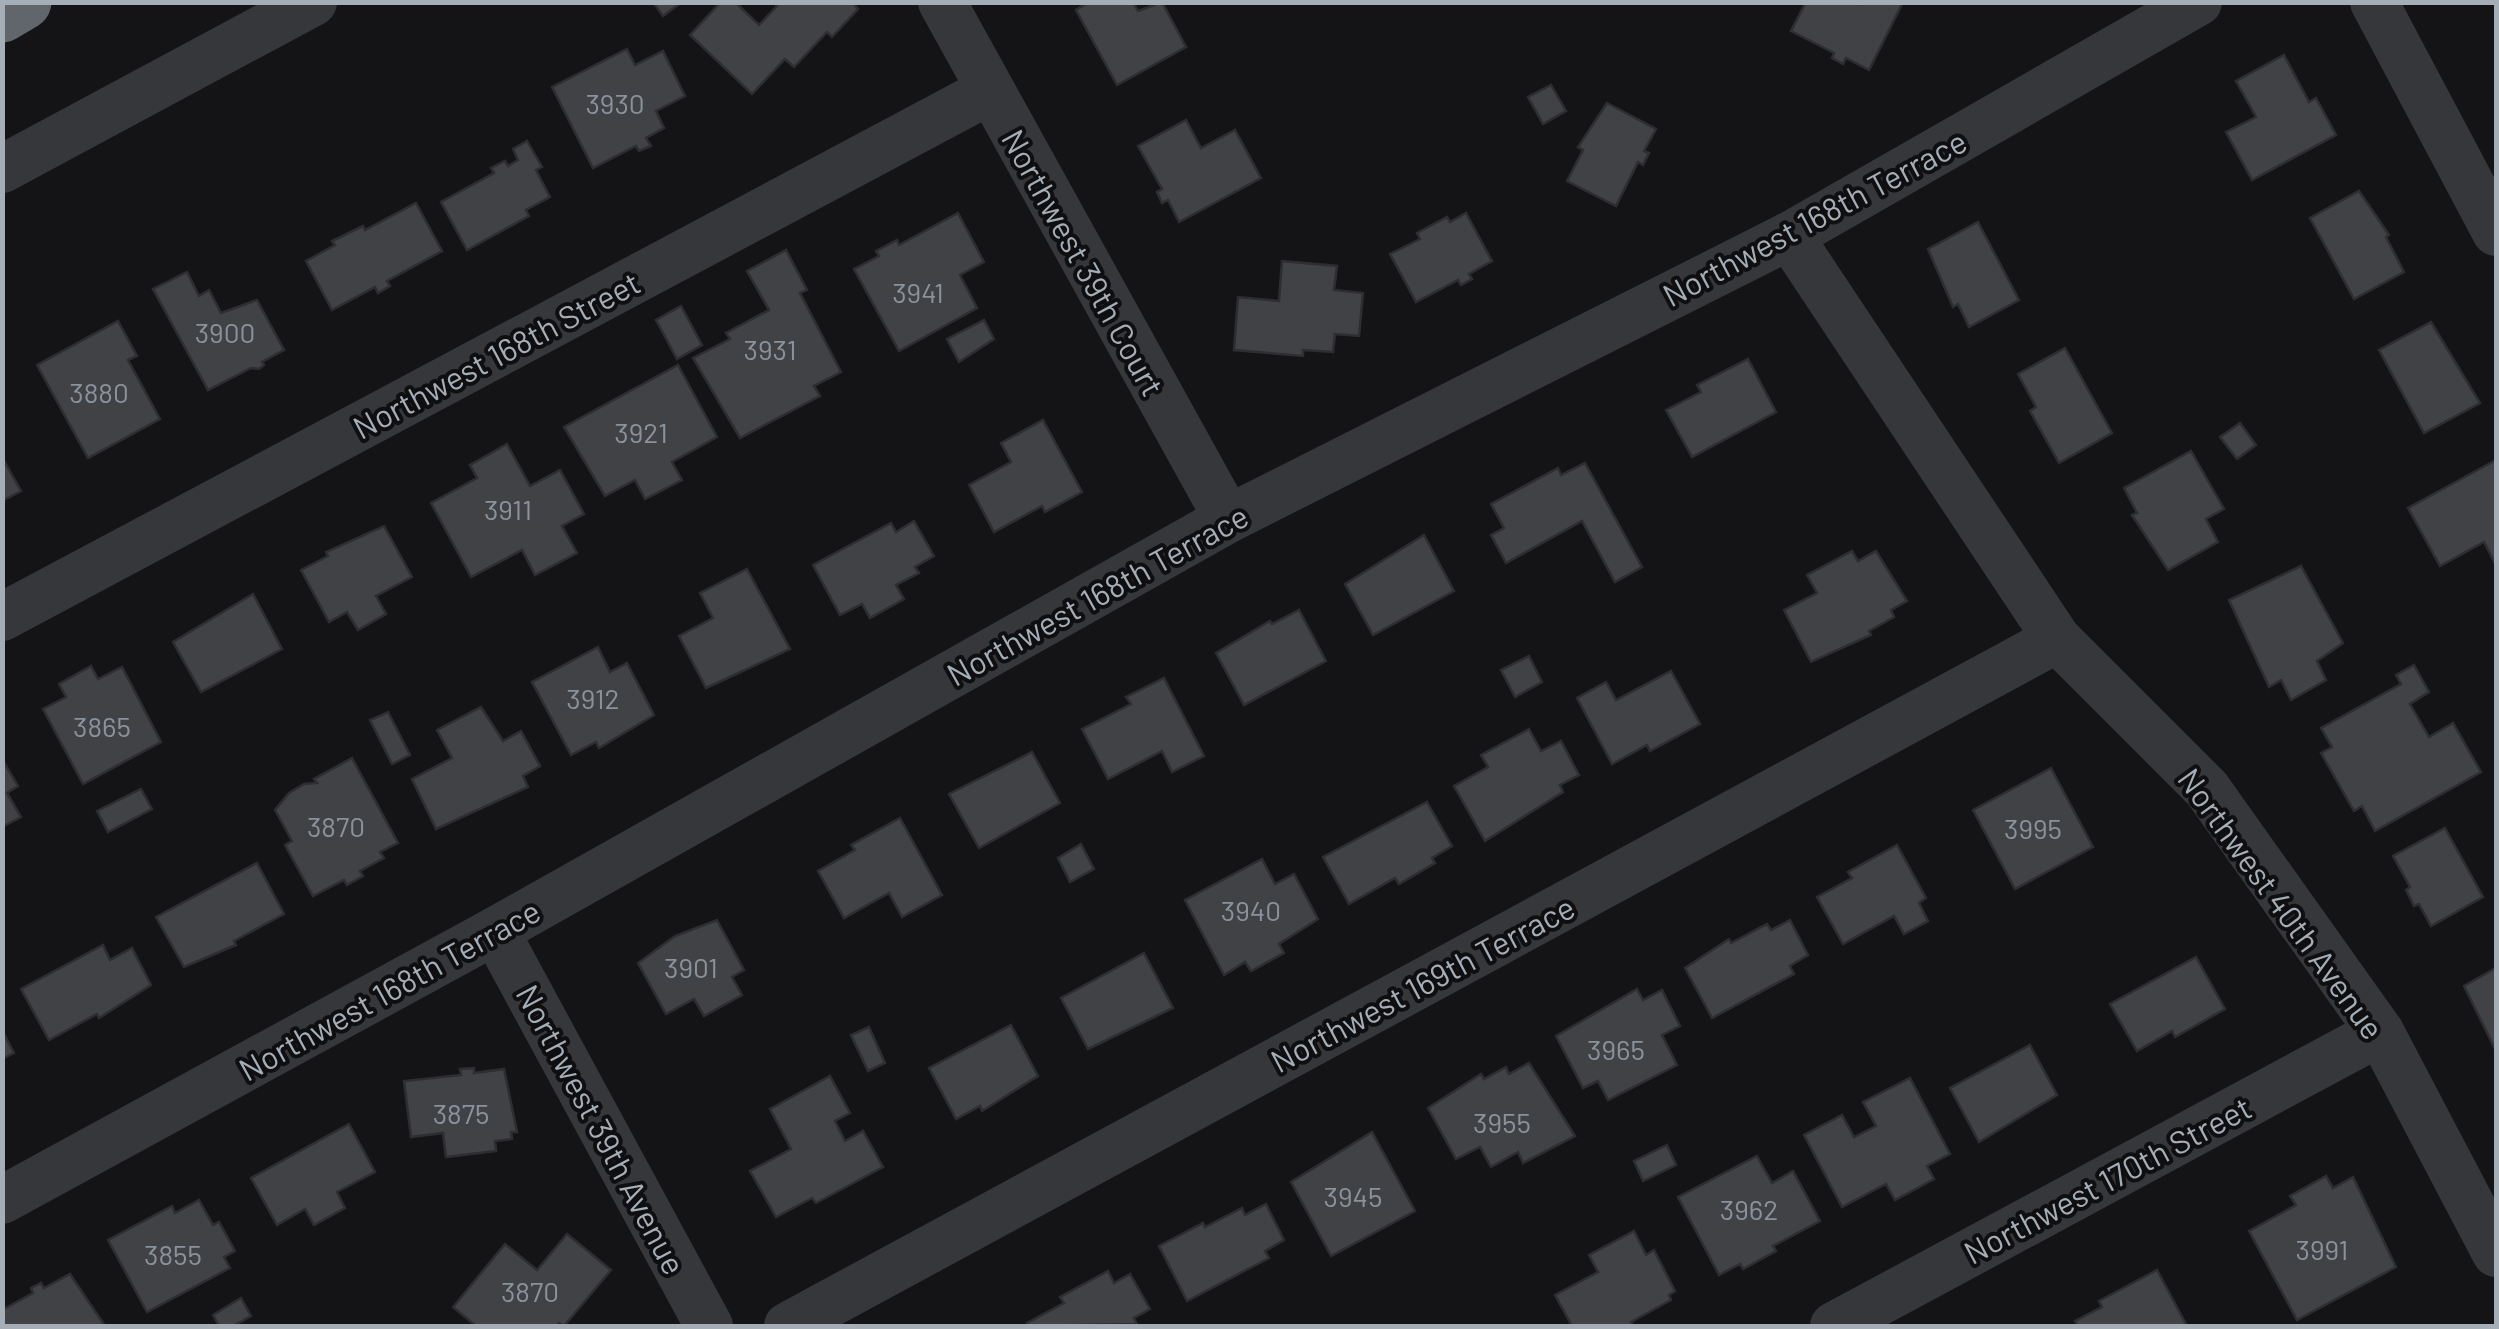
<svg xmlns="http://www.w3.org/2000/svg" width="2499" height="1329" font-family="Barlow,sans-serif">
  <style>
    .building { fill: #404246; stroke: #2e2e32; stroke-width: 2.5 }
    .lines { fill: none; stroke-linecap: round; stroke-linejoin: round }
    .minor { stroke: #35373b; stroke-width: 48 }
    .highway { stroke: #61656c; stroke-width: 55 }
    .labels { text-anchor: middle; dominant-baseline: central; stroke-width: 8; stroke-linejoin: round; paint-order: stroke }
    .number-label { font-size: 28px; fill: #8c929a }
    .street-label { font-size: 32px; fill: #a5adb6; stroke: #0f0f11 }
  </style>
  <rect width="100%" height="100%" fill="#141416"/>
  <g class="building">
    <path d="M653,2H682L663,16Z"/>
    <path d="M721,2H735L759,25L777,6L774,2H852L858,9L832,37L827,32L794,67L785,59L752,94L690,35Z"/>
    <path d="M1089,2H1133L1138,11L1162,2L1186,47L1117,85L1076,10Z"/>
    <path d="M1806,2L1860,4L1903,2L1869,70L1846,58L1843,64L1832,58L1834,53L1791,31Z"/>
    <path d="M627,49L635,65L663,51L685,96L656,111L664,128L646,138L651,146L639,151L636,146L593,168L552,87Z"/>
    <path d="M2284,55L2309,102L2316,98L2336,135L2252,180L2226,132L2256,117L2236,81Z"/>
    <path d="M1551,85L1566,111L1543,124L1528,97Z"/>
    <path d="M1607,103L1656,129L1644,151L1649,153L1643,165L1638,162L1616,206L1567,181L1583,150L1578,147Z"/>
    <path d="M1186,120L1201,148L1235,130L1261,178L1179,222L1168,200L1162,203L1157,192L1162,189L1138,146Z"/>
    <path d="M527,141L542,167L536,170L550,197L526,210L529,216L467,250L441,202L494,173L491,168L505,161L508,166L518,160L513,149Z"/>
    <path d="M2359,191L2389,235L2386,237L2404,272L2354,299L2310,218Z"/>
    <path d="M416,203L442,251L387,281L390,286L378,293L375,287L332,310L306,261L335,245L332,241L363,226L365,230Z"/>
    <path d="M958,213L984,262L960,275L977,308L899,351L854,269L879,256L876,251L897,240L899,245Z"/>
    <path d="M1466,213L1492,261L1469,274L1472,279L1461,285L1458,280L1416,302L1390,254L1420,239L1417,233L1447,217L1450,222Z"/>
    <path d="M1978,222L2019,300L1969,327L1958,304L1953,307L1928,249Z"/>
    <path d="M786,250L807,290L800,293L841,372L814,386L820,396L740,438L693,358L730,339L726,333L769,310L747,271Z"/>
    <path d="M1282,261L1337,266L1334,290L1363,293L1359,336L1335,334L1333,352L1303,350V356L1234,350L1238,297L1279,301Z"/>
    <path d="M187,272L199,296L209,290L221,313L257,300L284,350L262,362L264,365L259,369L251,368L208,390L153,289Z"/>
    <path d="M681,306L702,345L677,359L656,320Z"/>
    <path d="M984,320L994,339L959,362L947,339Z"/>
    <path d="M118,321L137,356L128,360L160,419L88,458L37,365Z"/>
    <path d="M2431,322L2480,403L2424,433L2379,350Z"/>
    <path d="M2065,348L2112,433L2059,463L2030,411L2036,407L2018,374Z"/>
    <path d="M1748,359L1776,412L1692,457L1666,410L1701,392L1697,385Z"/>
    <path d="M678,365L717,437L672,462L682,480L645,499L635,480L605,496L564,427Z"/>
    <path d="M1043,420L1082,492L1045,512L1042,506L994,532L969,485L1011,462L1001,443Z"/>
    <path d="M2240,423L2256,445L2237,459L2220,437Z"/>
    <path d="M507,444L530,486L560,470L584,514L562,526L577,553L535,575L522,550L471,577L431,503L477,478L470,465Z"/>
    <path d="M2191,451L2224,509L2206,519L2218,542L2168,570L2132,515L2137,513L2124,488Z"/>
    <path d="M2,457L21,491L2,501Z"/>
    <path d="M2496,460V565L2484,542L2440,566L2408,508Z"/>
    <path d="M1585,463L1642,567L1615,582L1582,521L1506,563L1491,535L1504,528L1491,504L1558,468L1561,475Z"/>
    <path d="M914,521L934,556L915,567L919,573L896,585L904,599L870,618L862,604L840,615L813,565L891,523L896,532Z"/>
    <path d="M384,526L412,577L376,596L386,614L358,630L347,612L329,622L301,570L328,556L326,552Z"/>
    <path d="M1424,535L1454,591L1373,635L1345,584Z"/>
    <path d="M1852,551L1858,561L1876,551L1907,601L1891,610L1894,617L1869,631L1871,635L1811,662L1784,610L1817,593L1807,575Z"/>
    <path d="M2301,566L2343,643L2317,661L2326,680L2291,700L2281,680L2269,687L2229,600Z"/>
    <path d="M747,569L790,649L706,688L679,636L713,618L700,593Z"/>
    <path d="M253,594L282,649L201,692L173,642Z"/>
    <path d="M1299,610L1326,661L1244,705L1216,653L1270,621L1272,624Z"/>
    <path d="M598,647L610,672L627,663L654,715L599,748L596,742L571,755L532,682Z"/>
    <path d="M1529,656L1542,682L1515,697L1501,670Z"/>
    <path d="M2414,665L2429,692L2410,704L2429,737L2453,723L2481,772L2375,831L2362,806L2354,811L2321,753L2332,747L2321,728L2401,684L2396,675Z"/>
    <path d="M91,666L98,679L122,667L161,742L83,784L43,709L66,697L59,684Z"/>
    <path d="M1671,671L1700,724L1650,751L1647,745L1612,764L1577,698L1606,682L1616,700Z"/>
    <path d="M1164,678L1204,756L1172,772L1162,751L1108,779L1082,729L1131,704L1126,697Z"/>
    <path d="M481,707L503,741L521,731L540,766L523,776L528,787L436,829L412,779L452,758L437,730Z"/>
    <path d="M388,712L410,755L392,764L370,720Z"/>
    <path d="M1529,729L1541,751L1561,741L1579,775L1560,785L1563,792L1485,841L1454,786L1488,767L1481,755Z"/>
    <path d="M1032,752L1060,803L979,848L949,794Z"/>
    <path d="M352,758L398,843L380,852L384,858L360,871L363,876L347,885L344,880L313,896L285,845L292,841L275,810L289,793L304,784L317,783L314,779Z"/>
    <path d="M2,759L18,786L7,793L21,817L2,827Z"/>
    <path d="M2051,768L2093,847L2015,889L1973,810Z"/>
    <path d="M141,789L152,809L108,832L97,811Z"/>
    <path d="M1427,802L1452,846L1432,858L1435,863L1399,884L1395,878L1349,904L1323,857Z"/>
    <path d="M900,818L942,895L902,917L889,893L844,918L818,871L855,850L851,845Z"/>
    <path d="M2445,828L2483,897L2431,926L2419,904L2414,906L2406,890L2410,887L2393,856Z"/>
    <path d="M1081,844L1094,869L1070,882L1058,858Z"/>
    <path d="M1897,845L1926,898L1919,903L1928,921L1904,934L1894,916L1843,944L1817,897L1852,878L1848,872Z"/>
    <path d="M1262,859L1275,884L1294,874L1318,919L1279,944L1284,953L1251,971L1245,962L1224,975L1185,900Z"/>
    <path d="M257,863L284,914L234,941L236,945L184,967L156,917Z"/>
    <path d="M717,920L744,970L732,977L742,995L704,1016L694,999L666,1014L638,963L675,936Z"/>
    <path d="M1790,920L1808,955L1790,966L1794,974L1712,1018L1685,968L1729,939L1731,943L1767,924L1771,930Z"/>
    <path d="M103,945L110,960L132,948L151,985L99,1018L97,1014L49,1040L21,989Z"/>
    <path d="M1144,953L1173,1008L1088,1049L1061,998Z"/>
    <path d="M2196,957L2225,1009L2175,1037L2172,1031L2137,1051L2110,1004Z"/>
    <path d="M2496,968V1051L2464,986Z"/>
    <path d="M1637,989L1643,1000L1662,990L1680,1026L1662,1035L1677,1065L1608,1100L1598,1081L1583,1088L1556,1036Z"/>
    <path d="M1011,1025L1038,1076L982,1111L980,1106L956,1119L929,1068Z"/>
    <path d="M869,1027L885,1063L868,1071L851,1035Z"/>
    <path d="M2,1030L14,1053L2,1059Z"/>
    <path d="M2030,1045L2057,1095L1979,1142L1950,1088Z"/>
    <path d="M1529,1063L1575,1136L1523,1163L1518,1152L1491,1167L1480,1147L1456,1159L1428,1108L1481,1074L1484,1079L1506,1067L1509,1074Z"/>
    <path d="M474,1068V1073L504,1069L517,1132H511L512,1139L495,1141L496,1151L446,1157L443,1133L411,1137L404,1081L461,1075L460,1069Z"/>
    <path d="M830,1076L850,1113L835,1121L845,1141L863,1131L883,1167L816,1203L812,1198L776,1217L750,1171L791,1149L770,1109Z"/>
    <path d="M1910,1078L1950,1154L1927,1166L1934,1179L1895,1200L1886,1184L1842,1207L1804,1135L1842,1115L1854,1137L1876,1126L1863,1102Z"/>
    <path d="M349,1124L375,1172L337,1192L345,1208L314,1225L305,1209L277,1225L251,1178Z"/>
    <path d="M1372,1132L1415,1211L1331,1256L1291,1182Z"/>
    <path d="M1667,1145L1676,1165L1643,1181L1634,1161Z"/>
    <path d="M1757,1156L1772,1183L1793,1171L1820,1221L1773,1246L1776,1251L1743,1269L1740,1264L1719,1275L1678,1197Z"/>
    <path d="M2326,1176L2333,1188L2353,1177L2396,1267L2297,1320L2249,1231L2296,1205L2290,1196Z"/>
    <path d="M199,1200L213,1225L219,1222L235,1251L224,1257L230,1268L147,1312L108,1240L172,1206L175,1213Z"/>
    <path d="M1266,1204L1284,1240L1265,1251L1269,1258L1187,1301L1159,1246L1203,1223L1205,1227L1242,1208L1245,1215Z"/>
    <path d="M1634,1231L1646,1255L1654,1250L1675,1291L1669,1295L1671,1300L1631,1322L1633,1326H1572L1555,1295L1598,1272L1589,1255Z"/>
    <path d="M567,1234L611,1270L564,1326L559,1323L556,1326H476L453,1307L505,1244L537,1270Z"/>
    <path d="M2157,1270L2187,1326H2078L2075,1321L2102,1307L2099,1301Z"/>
    <path d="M1108,1271L1114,1283L1130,1274L1150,1309L1134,1318L1137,1324L1029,1326L1027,1323L1064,1303L1060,1297Z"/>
    <path d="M70,1274L105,1326H2V1310L33,1293L31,1288L41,1283L44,1288Z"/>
    <path d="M241,1298L251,1316L233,1326H219L213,1315Z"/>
  </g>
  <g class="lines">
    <g class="minor">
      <path d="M942,2L1228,519"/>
      <path d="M2374,2L2496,232"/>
      <path d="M2,169L313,2"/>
      <path d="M1789,236L2057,639L2207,789L2380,1032L2496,1253"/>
      <path d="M2,617L989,91"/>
      <path d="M495,931L709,1326"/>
      <path d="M2,1200L495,931L1228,519L1789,236L2198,2"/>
      <path d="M788,1326L2057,639"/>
      <path d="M1834,1326L2380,1032"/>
    </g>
    <path class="highway" d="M2,15L24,2"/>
  </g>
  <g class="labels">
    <g class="number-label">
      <text x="615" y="103">3930</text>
      <text x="918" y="292">3941</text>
      <text x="225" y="332">3900</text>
      <text x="770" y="349">3931</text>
      <text x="99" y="392">3880</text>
      <text x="641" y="432">3921</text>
      <text x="508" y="509">3911</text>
      <text x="593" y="698">3912</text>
      <text x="102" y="726">3865</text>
      <text x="336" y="826">3870</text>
      <text x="2033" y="828">3995</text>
      <text x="1251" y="910">3940</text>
      <text x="691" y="967">3901</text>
      <text x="1616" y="1049">3965</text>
      <text x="461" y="1113">3875</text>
      <text x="1502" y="1122">3955</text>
      <text x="1353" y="1196">3945</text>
      <text x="1749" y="1209">3962</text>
      <text x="2322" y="1249">3991</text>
      <text x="173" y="1254">3855</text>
      <text x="530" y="1291">3870</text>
    </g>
    <g class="street-label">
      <text transform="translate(1814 217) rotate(-28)">Northwest 168th Terrace</text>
      <text transform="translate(1084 262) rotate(61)">Northwest 39th Court</text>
      <text transform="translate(496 354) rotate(-28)">Northwest 168th Street</text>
      <text transform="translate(1097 594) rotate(-29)">Northwest 168th Terrace</text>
      <text transform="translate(2282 903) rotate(54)">Northwest 40th Avenue</text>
      <text transform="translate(1422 983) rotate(-28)">Northwest 169th Terrace</text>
      <text transform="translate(389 989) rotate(-29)">Northwest 168th Terrace</text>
      <text transform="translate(602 1129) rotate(62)">Northwest 39th Avenue</text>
      <text transform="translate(2107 1179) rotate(-28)">Northwest 170th Street</text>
    </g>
  </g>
  <rect width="2499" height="1329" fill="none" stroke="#a5adb6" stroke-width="10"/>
</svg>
